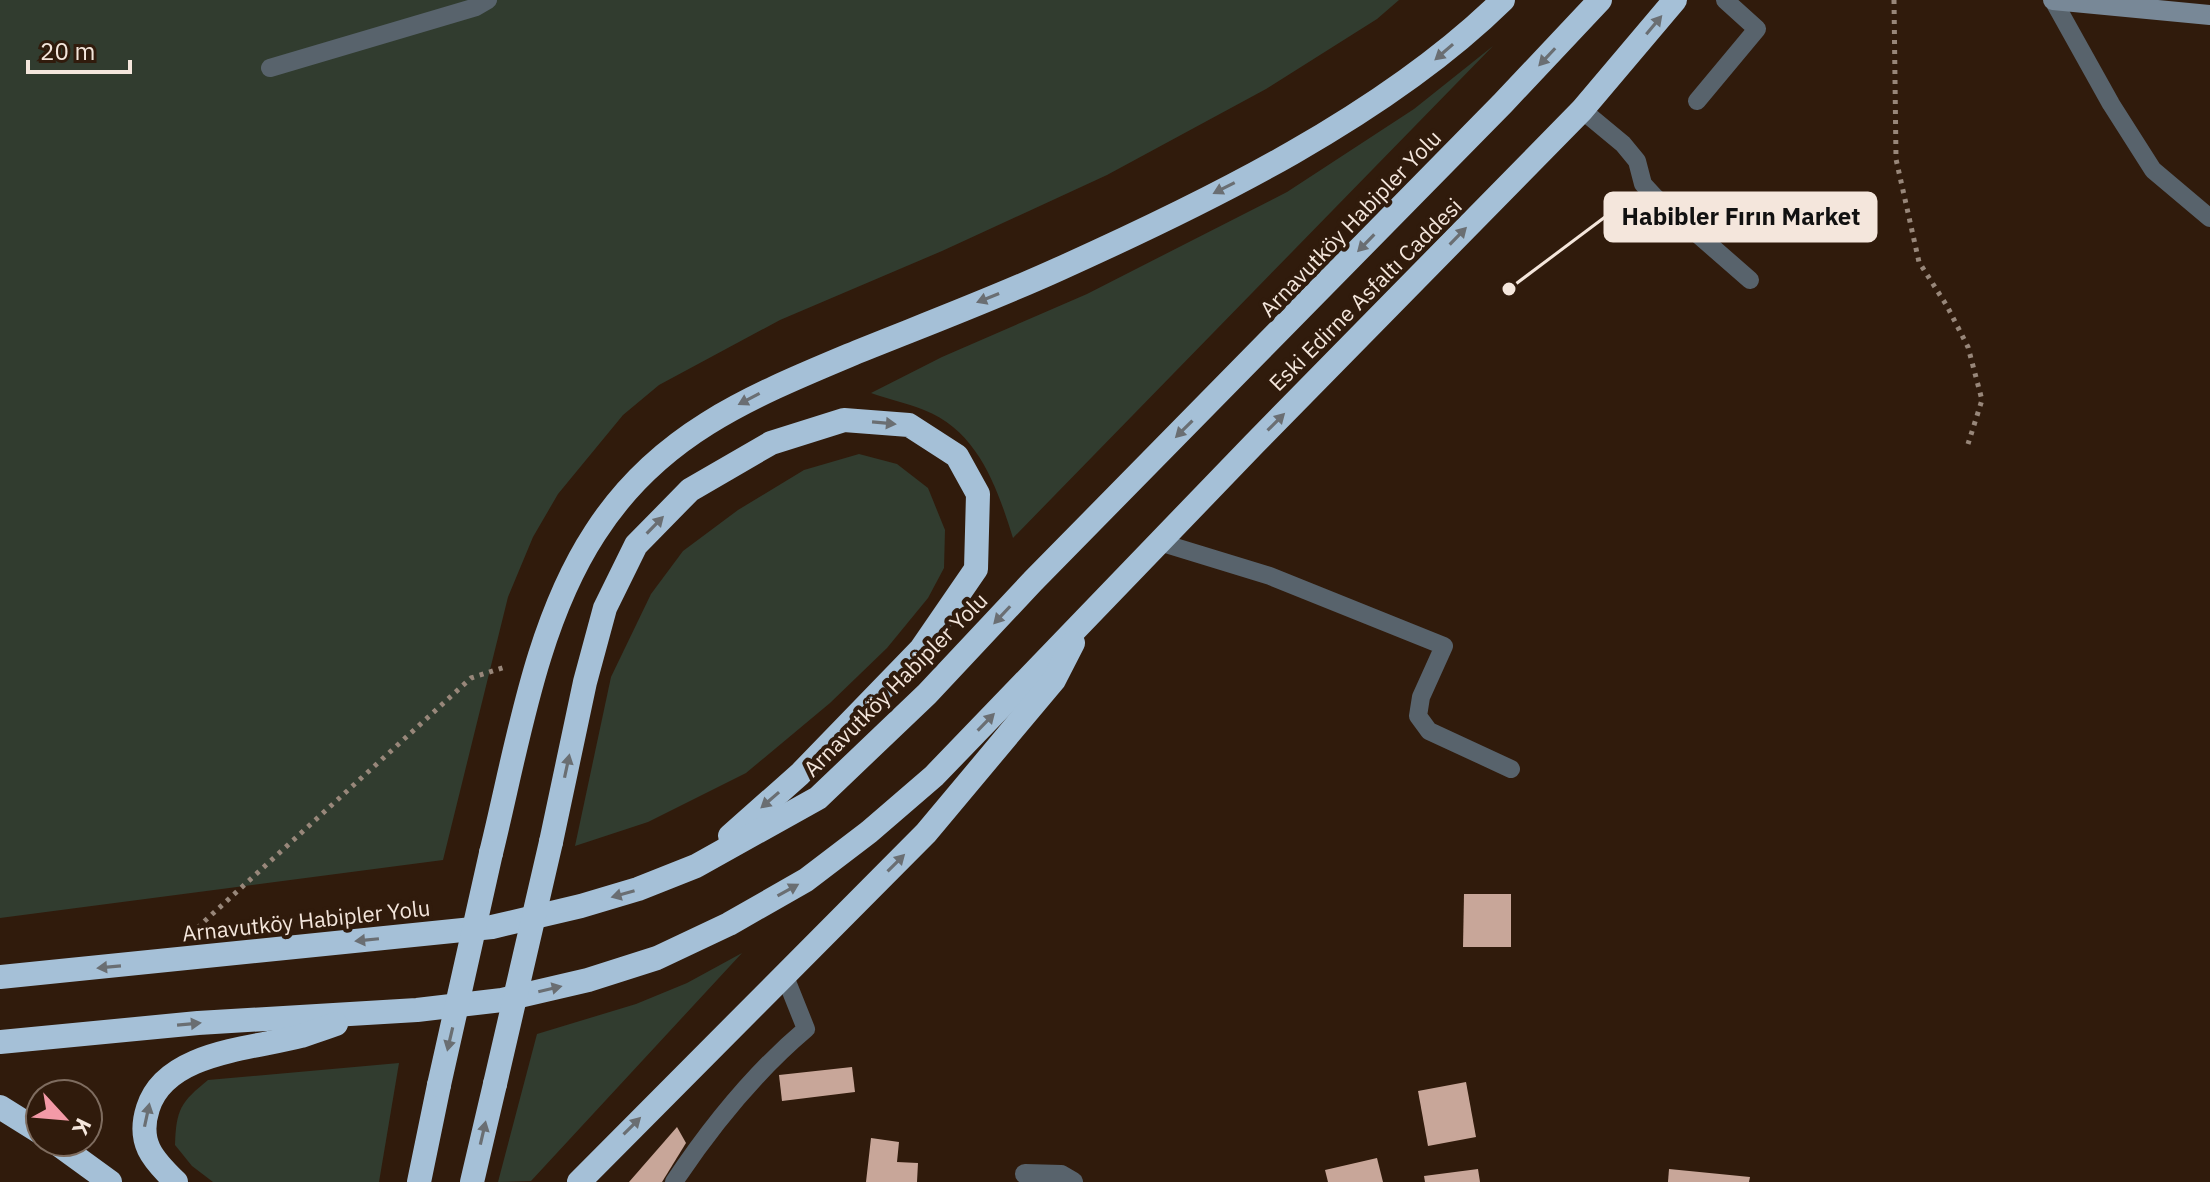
<svg xmlns="http://www.w3.org/2000/svg" width="2210" height="1182" font-family="'IBM Plex Sans',sans-serif">
  <style>
    .green { fill: #313c2f }
    .building { fill: #c8a699 }
    .lines { fill: none; stroke-linecap: round; stroke-linejoin: round }
    .path { stroke: #98877a; stroke-width: 5; stroke-dasharray: 4 6; stroke-linecap: butt }
    .lane { stroke: #58636c; stroke-width: 18 }
    .street { stroke: #58636c; stroke-width: 20 }
    .secondary { stroke: #788897; stroke-width: 20 }
    .highway { stroke: #a5c0d7; stroke-width: 24 }
    .highway-bridge { stroke: #a5c0d7; stroke-width: 24 }
    .oneway { fill: #6a6e72 }
    .labels { text-anchor: middle; dominant-baseline: central; stroke-width: 8; stroke-linejoin: round; paint-order: stroke }
    .street-label { font-size: 22px; fill: #f4e6dc; stroke: #301b0c }
    .leader { fill: none; stroke: #f4e6dc; stroke-width: 3 }
    .callout-dot { fill: #f4e6dc; stroke: #301b0c; stroke-width: 3 }
    .callout { fill: #f4e6dc; stroke: #f4e6dc; stroke-width: 3 }
    .callout-label { font-size: 24px; text-anchor: middle; font-weight: bold; fill: #111 }
  </style>
  <rect width="100%" height="100%" fill="#301b0c"/>
  <g class="green">
    <path d="M0,0H1399L1377,19L1266,89L1107,175L942,251L780,320L659,385L623,415L558,494L533,537L508,597L443,860L0,918Z"/>
    <path d="M1493,46L1013,538C997,487 978,431 924,410C907,403 888,399 871,393L942,357L1087,294L1287,192L1414,109Z"/>
    <path d="M859,454L897,464L928,488L945,530L944,568L928,598L887,648L830,703L746,773L648,822L575,846L611,677L651,594L683,551L738,510L804,470Z"/>
    <path d="M742,953L531,1181L498,1182L537,1034L636,1004L687,983Z"/>
    <path d="M399,1063L379,1182H213L192,1166L175,1145C176,1109 181,1102 208,1080Z"/>
  </g>
  <g class="building">
    <path d="M1464,894H1511V947H1463Z"/>
    <path d="M852,1067L855,1092L782,1101L779,1075Z"/>
    <path d="M1466,1082L1476,1137L1428,1146L1418,1091Z"/>
    <path d="M677,1127L686,1143L662,1182H629Z"/>
    <path d="M871,1138L899,1142L897,1162L918,1163L917,1182H866Z"/>
    <path d="M1377,1158L1383,1182H1328L1325,1170Z"/>
    <path d="M1478,1169L1480,1182H1425L1424,1176Z"/>
    <path d="M1669,1169L1750,1177L1749,1182H1668Z"/>
  </g>
  <g class="lines">
    <g class="path">
      <path d="M1894,0L1896,159L1919,262L1947,306L1968,347L1982,400L1968,444"/>
      <path d="M197,928L471,678L508,666"/>
    </g>
    <g class="lane">
      <path d="M2053,0L2111,104L2153,170L2210,218"/>
      <path d="M270,68L476,7L488,0"/>
      <path d="M1697,101L1757,29L1725,0"/>
      <path d="M1582,110L1623,144L1637,161L1643,184L1655,197L1750,280"/>
      <path d="M1159,542L1270,576L1444,646L1421,697L1418,716L1429,731L1511,769"/>
      <path d="M674,1182C712,1125 754,1073 806,1029L784,974"/>
    </g>
    <path class="street" d="M1025,1174L1061,1175L1073,1182"/>
    <path class="secondary" d="M2053,0L2210,15"/>
    <g class="highway">
      <path d="M551,842L585,682L605,608L636,545L690,490L771,443L844,420L909,425L957,456L978,494L976,569L921,649L800,774L730,836"/>
      <path d="M491,853C517,748 535,625 595,533C659,433 752,396 857,352C924,325 993,299 1059,269C1208,202 1386,115 1503,0"/>
      <path d="M0,977L492,927L581,906L638,889L696,866L818,798L927,694L1033,581L1503,103L1600,0"/>
      <path d="M0,1042L198,1023L417,1010L502,1000L588,980L657,958L729,924L806,880L869,832L934,776L1254,444L1582,110L1675,0"/>
      <path d="M0,1107L40,1132"/>
      <path d="M55,1142L110,1182"/>
      <path d="M176,1182C152,1159 137,1142 148,1108C166,1051 253,1049 301,1036C313,1032 325,1028 336,1024"/>
      <path d="M419,1182L439,1085"/>
      <path d="M472,1182L495,1084"/>
      <path d="M579,1182L926,833L1054,680L1073,643"/>
    </g>
    <g class="highway-bridge">
      <path d="M495,1084L551,842"/>
      <path d="M439,1085L491,853"/>
    </g>
  </g>
  <defs><path id="oneway-solid" d="M-6-.8H1V-3.2L6.5 0L1 3.2V.8H-6Z" transform="scale(2)"/></defs>
  <g class="oneway">
    <use href="#oneway-solid" transform="translate(1654 25) rotate(-50)"/>
    <use href="#oneway-solid" transform="translate(1444 52) rotate(139)"/>
    <use href="#oneway-solid" transform="translate(1547 57) rotate(133)"/>
    <use href="#oneway-solid" transform="translate(1224 188) rotate(153)"/>
    <use href="#oneway-solid" transform="translate(1458 236) rotate(-46)"/>
    <use href="#oneway-solid" transform="translate(1366 243) rotate(134)"/>
    <use href="#oneway-solid" transform="translate(988 298) rotate(158)"/>
    <use href="#oneway-solid" transform="translate(749 399) rotate(152)"/>
    <use href="#oneway-solid" transform="translate(1276 422) rotate(-45)"/>
    <use href="#oneway-solid" transform="translate(884 423) rotate(5)"/>
    <use href="#oneway-solid" transform="translate(1184 429) rotate(135)"/>
    <use href="#oneway-solid" transform="translate(655 525) rotate(-46)"/>
    <use href="#oneway-solid" transform="translate(1002 615) rotate(133)"/>
    <use href="#oneway-solid" transform="translate(986 722) rotate(-46)"/>
    <use href="#oneway-solid" transform="translate(567 766) rotate(-78)"/>
    <use href="#oneway-solid" transform="translate(770 800) rotate(139)"/>
    <use href="#oneway-solid" transform="translate(896 863) rotate(-45)"/>
    <use href="#oneway-solid" transform="translate(788 890) rotate(-29)"/>
    <use href="#oneway-solid" transform="translate(623 894) rotate(164)"/>
    <use href="#oneway-solid" transform="translate(367 940) rotate(174)"/>
    <use href="#oneway-solid" transform="translate(109 967) rotate(175)"/>
    <use href="#oneway-solid" transform="translate(550 989) rotate(-13)"/>
    <use href="#oneway-solid" transform="translate(189 1024) rotate(-5)"/>
    <use href="#oneway-solid" transform="translate(450 1039) rotate(103)"/>
    <use href="#oneway-solid" transform="translate(147 1115) rotate(-78)"/>
    <use href="#oneway-solid" transform="translate(632 1126) rotate(-45)"/>
    <use href="#oneway-solid" transform="translate(483 1133) rotate(-77)"/>
  </g>
  <g class="labels">
    <g class="street-label">
      <text transform="translate(1350 223) rotate(-46)">Arnavutköy Habipler Yolu</text>
      <text transform="translate(1365 294) rotate(-45)">Eski Edirne Asfaltı Caddesi</text>
      <text transform="translate(895 684) rotate(-45)">Arnavutköy Habipler Yolu</text>
      <text transform="translate(306 920) rotate(-6)">Arnavutköy Habipler Yolu</text>
    </g>
  </g>
  <path class="leader" d="M1509 289L1605 217"/>
  <circle class="callout-dot" cx="1509" cy="289" r="8"/>
  <rect class="callout" x="1605" y="193" width="271" height="48" rx="8"/>
  <g class="callout-label">
    <text x="1741" y="225">Habibler Fırın Market</text>
  </g>
  <g transform="translate(64 1118) rotate(116)"><circle r="38" fill="#301b0c" stroke="#7e6c5f" stroke-width="2"/>
  <path d="M0-6L14 30L0 20L-14 30Z" fill="#f39aa7"/>
  <text y="-12" font-size="22" font-weight="bold" text-anchor="middle" fill="#f4e6dc">K</text>
  </g>
  <path d="M28 60v12h102v-12" fill="none" stroke="#f4e6dc" stroke-width="4"/>
  <text x="40" y="60" font-size="24" fill="#f4e6dc" stroke="#301b0c" stroke-width="6" paint-order="stroke">20 m</text>
</svg>
